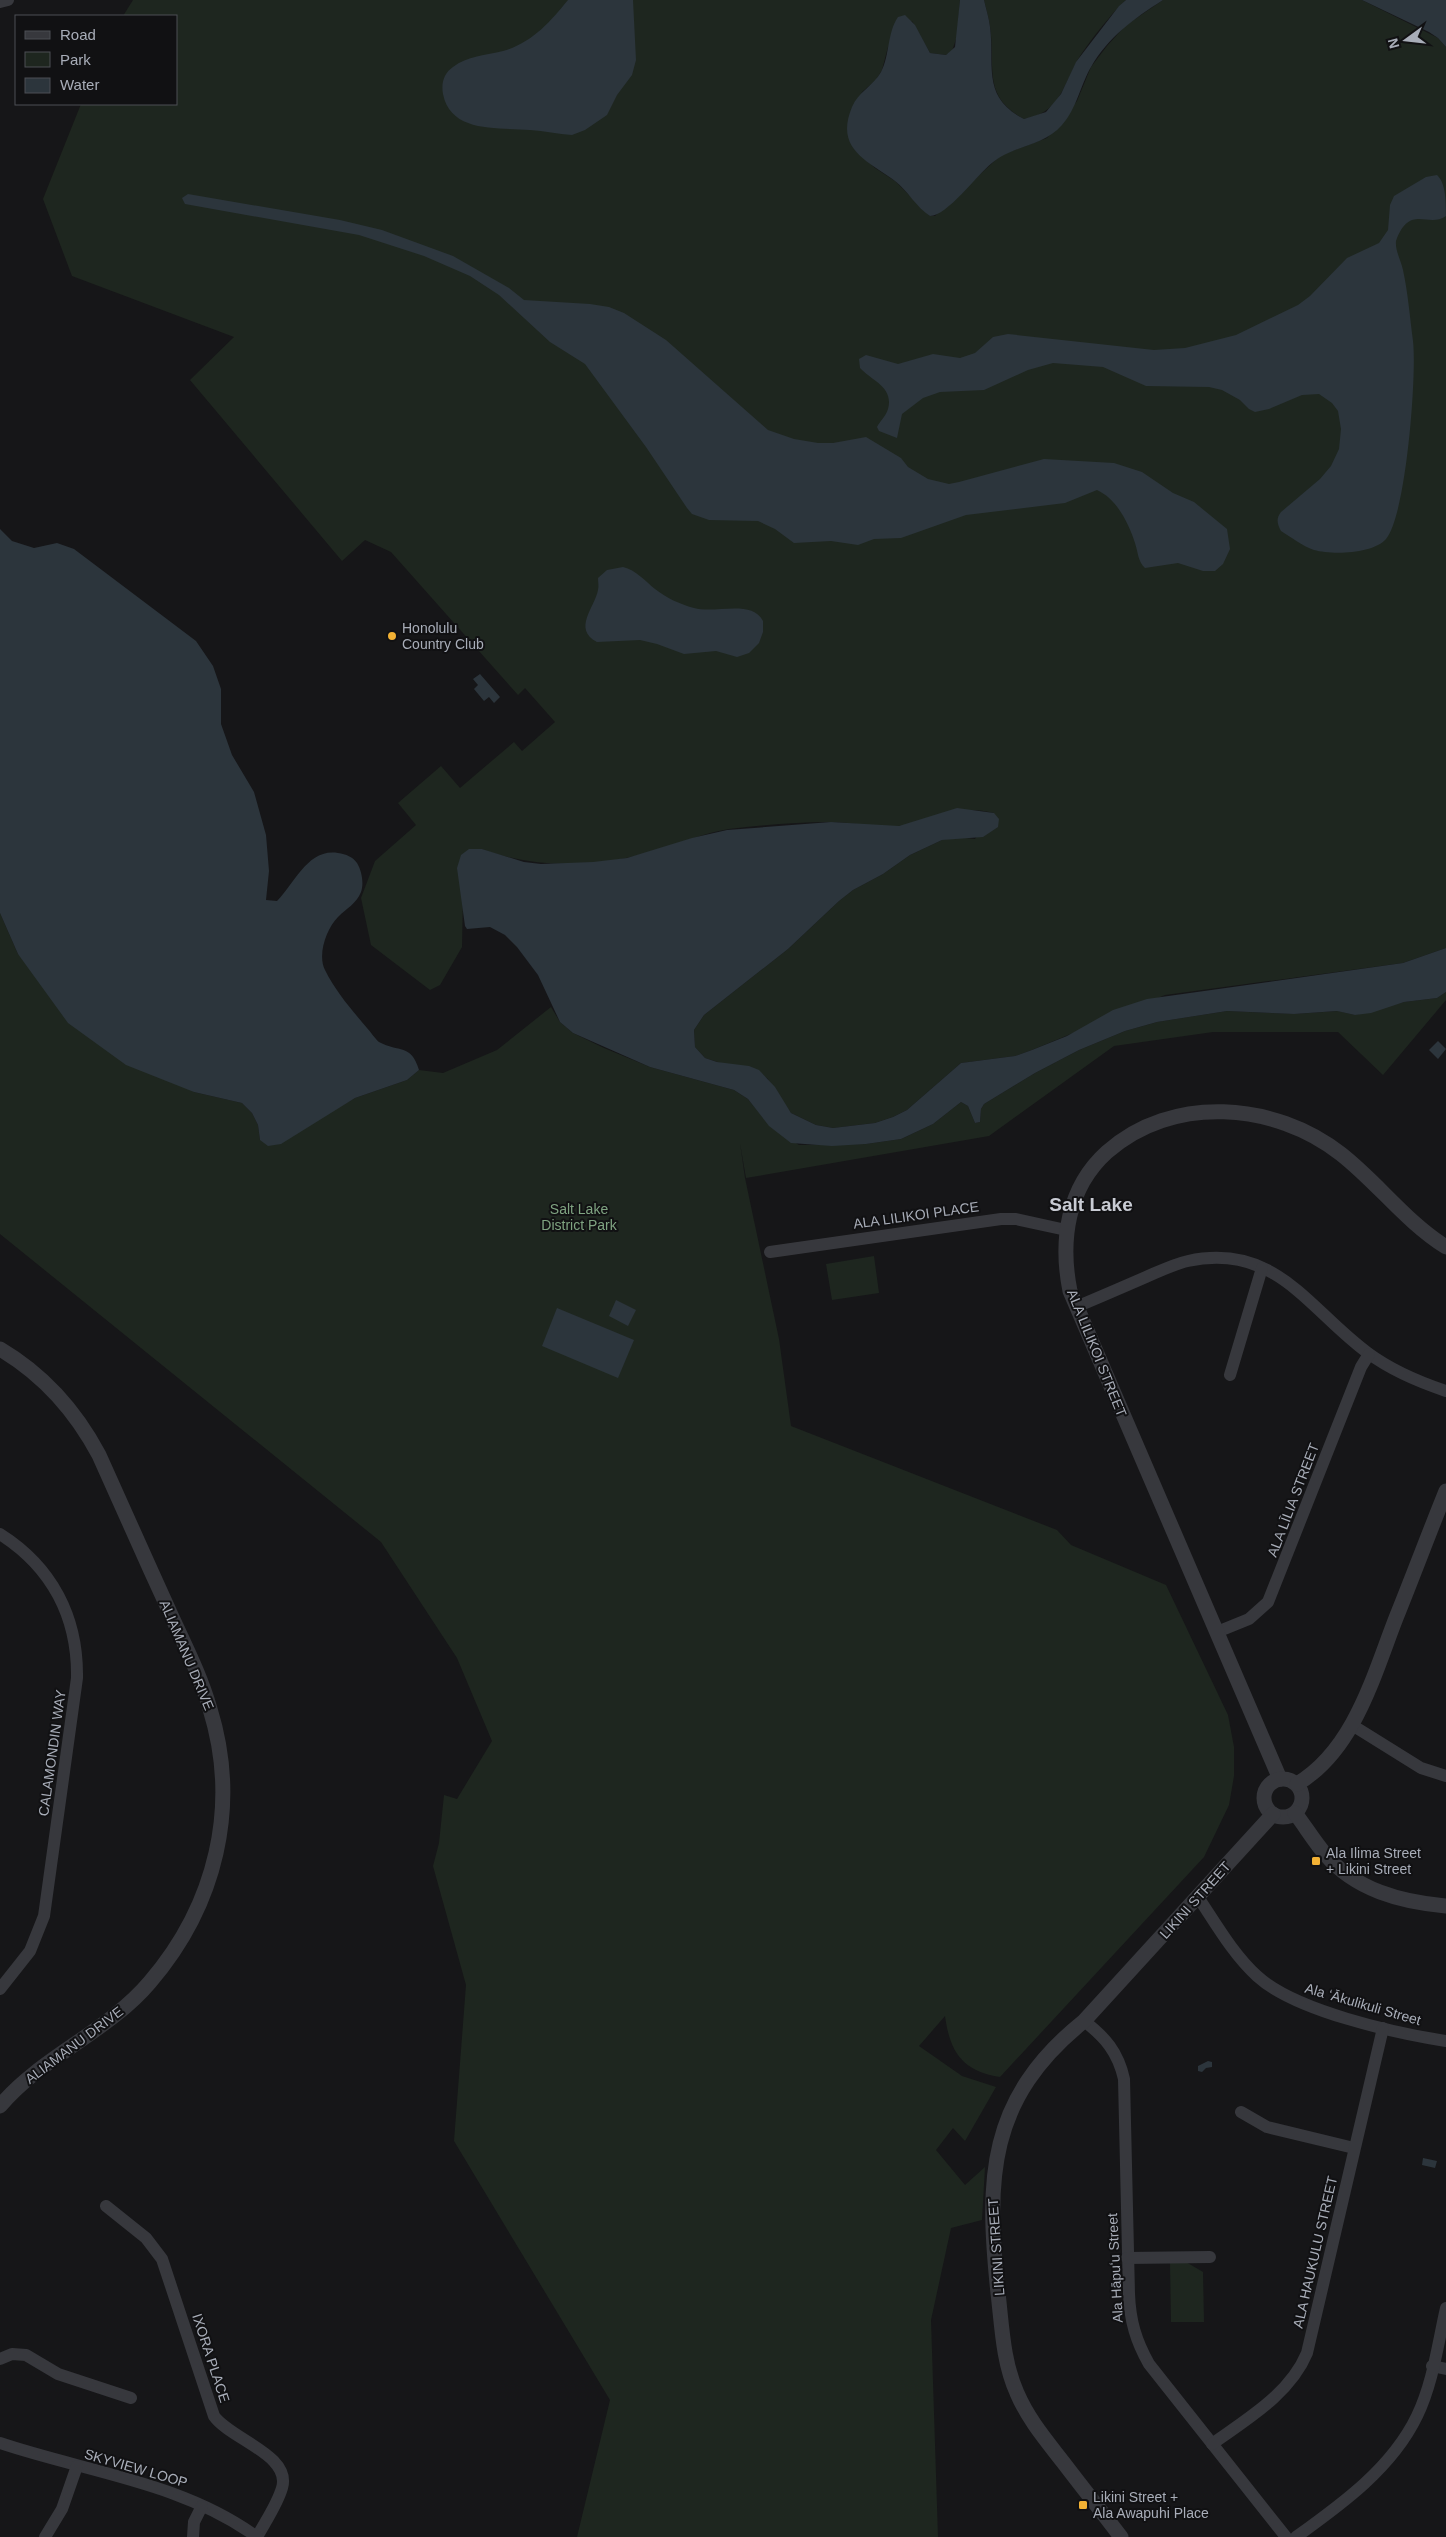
<svg xmlns="http://www.w3.org/2000/svg" width="1446" height="2537" font-family="Arial,sans-serif">
  <style>
    .green { fill: #1e261f }
    .water { fill: #2c353c }
    .lines { fill: none; stroke-linecap: round; stroke-linejoin: round }
    .minor { stroke: #37383d; stroke-width: 12 }
    .tertiary { stroke: #37383d; stroke-width: 15 }
    .poi-dot { fill: #f2b134; stroke: #111113; stroke-width: 2 }
    .labels { text-anchor: middle; dominant-baseline: central; stroke-width: 4; stroke-linejoin: round; paint-order: stroke }
    .poi-label { font-size: 14px; fill: #a8adb8; stroke: #111113; text-anchor: start }
    .park-label { font-size: 14px; fill: #7fa381; stroke: #111113 }
    .street-label { font-size: 14px; fill: #a8adb8; stroke: #111113 }
    .district-label { font-size: 19px; font-weight: bold; fill: #c9ccd4; stroke: #111113 }
  </style>
  <rect width="100%" height="100%" fill="#161618"/>
  <g class="green">
    <path d="M133,0H960L957,36L952,51L946,55L930,53L912,21L888,47L882,70L876,80L862,92L848,133L854,149L875,168L895,181L930,216H935L1001,155L1047,138L1077,101L1091,67L1107,46L1125,26L1163,0H1362L1438,38L1446,47V948L1403,963L1165,995L1032,1050L1015,1056L961,1063L907,1110L893,1117L875,1123L833,1128L816,1125L791,1113L767,1078L705,1058L695,1047L694,1030L704,1015L788,949L839,901L853,890L883,874L910,855L942,840L956,837L975,839L994,813C952,802 935,824 898,826C876,828 853,822 830,822C797,822 762,825 729,829C705,833 682,842 660,849C602,868 538,870 482,849L463,896L462,947L440,985L430,990L371,945L361,898L375,861L416,825L398,803L441,766L460,788L514,742L522,751L555,722L525,688L518,695L391,552L365,540L342,561L190,380L234,337L72,276L43,199L81,104H176V16H123Z"/>
    <path d="M984,0H1126C1114,10 1083,49 1076,63C1062,90 1058,113 1024,119C981,96 996,66 990,27C989,18 986,9 984,0Z"/>
    <path d="M0,913L18,954L194,1092L242,1103L252,1113L258,1125L260,1140L328,1113L355,1098L407,1080L419,1070L443,1073L497,1050L551,1007L560,1022L573,1033L604,1048L650,1067L734,1090L748,1099L770,1126L799,1145L866,1144L901,1139L933,1124L961,1102L968,1106L975,1123L980,1122L981,1109L984,1104L1035,1073L1079,1050L1125,1031L1157,1022L1227,1011L1294,1014L1338,1011L1355,1015L1404,1002L1437,998L1446,992V1000L1383,1075L1338,1032H1213L1114,1046L989,1136L746,1178L740,1143L745,1178L779,1339L791,1426L1057,1530L1071,1545L1166,1585L1228,1715L1234,1747V1776L1229,1805L1204,1857L1000,2077C962,2071 950,2052 945,2016L919,2046L962,2076L996,2087L965,2141L953,2128L936,2150L965,2185L985,2167L982,2220L951,2228L931,2320L938,2537H577L610,2400L454,2141L466,1985L433,1866L439,1843L444,1795L457,1799L492,1741L457,1658L381,1542L0,1234Z"/>
    <path d="M874,1256L879,1293L832,1300L826,1264Z"/>
    <path d="M1186,2262L1203,2272L1204,2322H1171L1170,2263Z"/>
  </g>
  <g class="water">
    <path d="M568,0H633L636,60L632,75L617,95L607,115L585,130L572,135C558,134 544,131 530,130C499,127 451,134 443,94C441,83 444,73 453,67C467,56 486,55 503,51C532,43 550,22 568,0Z"/>
    <path d="M960,0H984C986,9 989,18 990,27C995,66 981,97 1024,119L1046,112L1061,94L1076,62L1119,6L1126,0H1163C1135,18 1108,37 1091,67C1080,86 1077,108 1062,125C1043,147 1013,145 992,163C977,175 947,216 930,216C916,207 908,191 895,181C869,161 834,150 852,107C858,92 873,86 881,72C890,55 887,33 898,17L905,15L915,25L930,53L946,55L955,47Z"/>
    <path d="M1362,0H1446V47L1438,38L1429,32Z"/>
    <path d="M1437,175C1446,183 1446,202 1446,216C1428,229 1410,203 1396,241C1395,251 1401,260 1403,270C1408,293 1410,318 1413,341C1417,375 1406,516 1386,539C1373,554 1332,555 1314,550C1302,546 1291,537 1281,531C1277,524 1276,518 1281,512L1320,479L1331,466L1339,449L1341,429L1338,411L1332,403L1319,394L1302,395L1269,409L1255,412L1249,409L1240,400L1222,390L1209,387L1146,386L1103,367L1053,363L1028,370L984,390L940,392L923,398L902,414L897,438L879,431L877,427C880,421 886,416 888,409C894,387 872,381 860,368L859,359L866,355L898,364L933,354L960,358L975,353L993,337L1008,334L1154,350L1185,348L1236,335L1298,305L1310,296L1347,258L1379,243L1388,230L1390,205L1394,196L1426,177Z"/>
    <path d="M188,194L340,220L382,230L453,256L509,288L524,300L590,304L609,307L624,313L666,340L768,430L794,439L818,443H833L866,437L901,458L908,467L928,479L949,484L959,482L1044,459L1114,463L1142,472L1173,493L1194,502L1227,529L1230,549L1223,564L1215,571H1203L1178,563L1145,568C1138,562 1138,552 1135,543C1129,524 1117,499 1097,490L1065,503L966,515L901,538L874,539L858,545L831,541L794,543L775,529L758,521L709,520L692,514L687,508L646,447L585,364L550,342L499,295L470,276L424,256L359,235L185,204L182,198Z"/>
    <path d="M0,529L12,541L34,548L57,543L74,549L196,641L213,666L221,689V724L232,755L254,792L266,835L269,871L266,900L277,901C295,883 308,848 338,853C346,854 353,857 357,863C362,871 364,884 361,892C356,904 347,908 338,917C327,928 317,954 325,970C336,992 351,1009 367,1028C371,1032 375,1039 379,1042C399,1053 411,1043 419,1070L407,1080L355,1098L281,1144L268,1146L260,1140L258,1125L252,1113L242,1103L194,1092L126,1065L68,1023L18,954L0,913Z"/>
    <path d="M623,567C636,570 645,581 655,589C667,598 679,604 694,608C715,614 752,599 763,621V632L759,643L749,653L737,657L716,651L684,654L657,644L640,640L597,642C572,629 595,607 598,590C599,586 598,582 598,578L607,570Z"/>
    <path d="M480,674L500,697L494,703L489,697L484,701L474,689L478,685L473,679Z"/>
    <path d="M957,808L994,813L999,819L998,827L983,837L942,840L910,855L883,874L853,890L839,901L788,949L704,1015L694,1030L695,1047L705,1058L717,1062L749,1066L759,1070L775,1087L791,1113L816,1125L833,1128L875,1123L893,1117L907,1110L961,1063L1015,1056L1032,1050L1067,1036L1113,1010L1147,999L1403,963L1446,948V992L1437,998L1404,1002L1371,1013L1355,1015L1337,1011L1294,1014L1227,1011L1157,1022L1125,1031L1079,1050L1035,1073L984,1104L981,1109L980,1122L975,1123L968,1106L961,1102L933,1124L901,1139L866,1144L832,1146L791,1143L769,1126L748,1099L734,1090L650,1067L573,1033L560,1022L538,975L517,947L505,935L490,927L467,929L465,926L457,868L461,855L469,849H482L524,862L541,864L593,862L627,858L692,838L727,830L831,822L899,826Z"/>
    <path d="M1438,1041L1446,1049L1438,1059L1429,1050Z"/>
    <path d="M616,1300L636,1310L628,1326L609,1316Z"/>
    <path d="M557,1308L634,1340L618,1378L542,1346Z"/>
    <path d="M1208,2061L1212,2062V2067L1206,2068L1202,2072L1198,2071V2066Z"/>
    <path d="M1423,2158L1437,2161L1435,2168L1422,2165Z"/>
  </g>
  <g class="lines">
    <g class="minor">
      <path d="M0,2L8,0"/>
      <path d="M770,1252L1001,1219H1016L1066,1230"/>
      <path d="M1076,1307C1100,1297 1123,1287 1146,1277C1160,1271 1174,1264 1188,1261C1276,1242 1309,1310 1368,1353C1391,1370 1419,1382 1446,1391"/>
      <path d="M1230,1375L1262,1268"/>
      <path d="M0,1534C52,1567 78,1617 77,1678L44,1916L30,1951L0,1989"/>
      <path d="M1217,1632L1249,1619L1268,1602L1361,1367L1369,1354"/>
      <path d="M1352,1725L1421,1768L1446,1776"/>
      <path d="M1198,1897C1216,1924 1233,1954 1257,1976C1295,2011 1395,2033 1446,2041"/>
      <path d="M1084,2021C1105,2037 1118,2052 1124,2079L1129,2294C1130,2321 1136,2341 1149,2364L1286,2537"/>
      <path d="M1241,2112L1267,2127L1354,2148"/>
      <path d="M106,2206L146,2238L162,2259L214,2416C230,2439 292,2455 282,2488C277,2505 265,2522 257,2537"/>
      <path d="M1127,2258L1210,2257"/>
      <path d="M0,2359L12,2354L26,2355L58,2374L131,2398"/>
      <path d="M1432,2366L1446,2369"/>
      <path d="M0,2443C86,2472 182,2482 257,2537"/>
      <path d="M1212,2444C1247,2419 1290,2394 1307,2353L1383,2028"/>
      <path d="M45,2537L62,2509L77,2466"/>
      <path d="M193,2537L194,2522L202,2506"/>
      <path d="M1296,2537C1342,2504 1392,2468 1417,2416C1433,2383 1438,2343 1446,2308"/>
    </g>
    <g class="tertiary">
      <path d="M0,1349C44,1375 75,1410 99,1455C122,1506 144,1556 167,1606C182,1640 200,1673 210,1709C240,1806 216,1905 150,1982C108,2032 42,2056 0,2106"/>
      <path d="M1280,1779L1070,1291C1060,1241 1067,1188 1107,1152C1172,1094 1275,1102 1341,1154C1378,1183 1406,1222 1446,1247"/>
      <circle cx="1283" cy="1798" r="19"/>
      <path d="M1297,1784C1354,1750 1373,1677 1396,1618C1413,1576 1429,1533 1446,1491"/>
      <path d="M1295,1813C1305,1826 1314,1841 1325,1854C1355,1890 1401,1902 1446,1906"/>
      <path d="M1121,2537C1102,2512 1082,2487 1063,2462C1046,2440 1028,2419 1017,2393C1003,2362 1002,2327 998,2293C986,2179 987,2099 1084,2021L1273,1814"/>
    </g>
  </g>
  <g class="poi-dot">
    <circle cx="392" cy="636" r="5"/>
    <rect x="1311" y="1856" width="10" height="10" rx="2.5"/>
    <rect x="1078" y="2500" width="10" height="10" rx="2.5"/>
  </g>
  <g class="labels">
    <g class="poi-label">
      <text x="402" y="628">Honolulu<tspan x="402" dy="16">Country Club</tspan></text>
      <text x="1326" y="1853">Ala Ilima Street<tspan x="1326" dy="16">+ Likini Street</tspan></text>
      <text x="1093" y="2497">Likini Street +<tspan x="1093" dy="16">Ala Awapuhi Place</tspan></text>
    </g>
    <g class="park-label">
      <text x="579" y="1209">Salt Lake<tspan x="579" dy="16">District Park</tspan></text>
    </g>
    <g class="street-label">
      <text transform="translate(916 1215) rotate(-8)">ALA LILIKOI PLACE</text>
      <text transform="translate(1097 1353) rotate(68)">ALA LILIKOI STREET</text>
      <text transform="translate(1293 1500) rotate(-69)">ALA LĪLIA STREET</text>
      <text transform="translate(187 1655) rotate(67)">ALIAMANU DRIVE</text>
      <text transform="translate(52 1753) rotate(-82)">CALAMONDIN WAY</text>
      <text transform="translate(1195 1900) rotate(-48)">LIKINI STREET</text>
      <text transform="translate(1363 2004) rotate(16)">Ala ʻĀkulikuli Street</text>
      <text transform="translate(74 2045) rotate(-37)">ALIAMANU DRIVE</text>
      <text transform="translate(996 2247) rotate(-94)">LIKINI STREET</text>
      <text transform="translate(1315 2252) rotate(-77)">ALA HAUKULU STREET</text>
      <text transform="translate(1115 2268) rotate(-93)">Ala Hāpuʻu Street</text>
      <text transform="translate(211 2358) rotate(72)">IXORA PLACE</text>
      <text transform="translate(136 2468) rotate(16)">SKYVIEW LOOP</text>
    </g>
    <g class="district-label">
      <text x="1091" y="1204">Salt Lake</text>
    </g>
  </g>
  <rect x="15" y="15" width="162" height="90" fill="#111113" stroke="#4d4f55"/>
  <rect x="25" y="31" width="25" height="8" fill="#37383d" stroke="#4d4f55"/>
  <text x="60" y="40" font-size="15" fill="#a8adb8">Road</text>
  <rect x="25" y="52" width="25" height="15" fill="#1e261f" stroke="#4d4f55"/>
  <text x="60" y="65" font-size="15" fill="#a8adb8">Park</text>
  <rect x="25" y="78" width="25" height="15" fill="#2c353c" stroke="#4d4f55"/>
  <text x="60" y="90" font-size="15" fill="#a8adb8">Water</text>
  <g transform="translate(1406 40) rotate(255)" stroke="#111113" stroke-width="4" paint-order="stroke">
  <path d="M0-4L9 19L0 12L-9 19Z" fill="#a8adb8"/>
  <text y="-8" font-size="14" font-weight="bold" text-anchor="middle" fill="#a8adb8">N</text>
  </g>
</svg>
